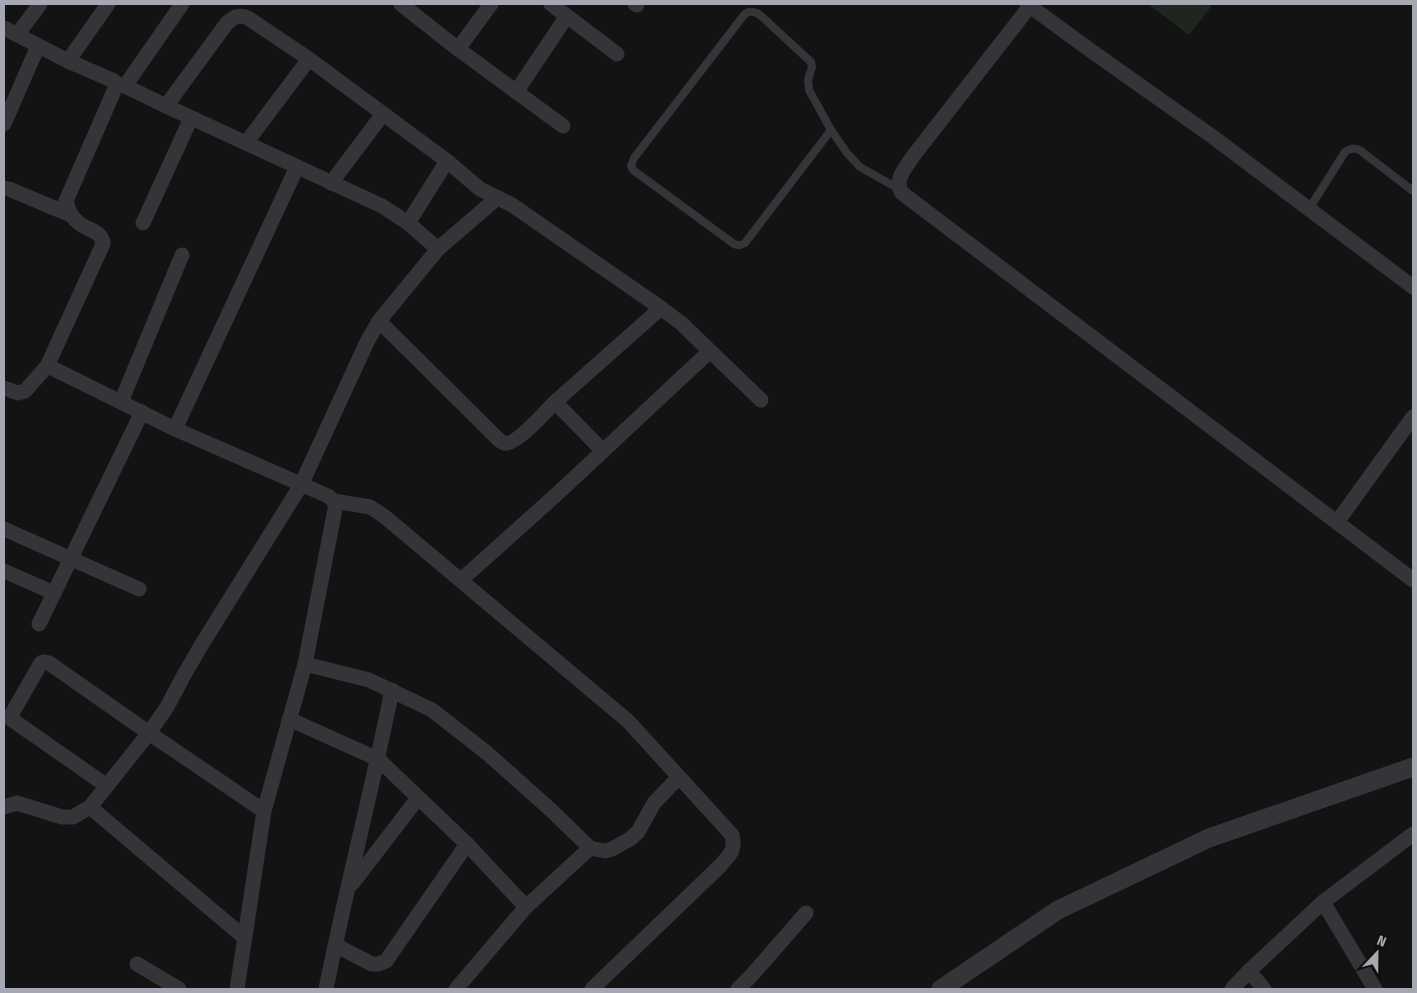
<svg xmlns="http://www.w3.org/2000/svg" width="1417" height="993" font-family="'Fira Sans Condensed',sans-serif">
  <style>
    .green { fill: #1f2620 }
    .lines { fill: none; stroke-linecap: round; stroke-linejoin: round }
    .service { stroke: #343439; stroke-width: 8 }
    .minor { stroke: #343439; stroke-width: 15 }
    .tertiary { stroke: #343439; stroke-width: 19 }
  </style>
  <rect width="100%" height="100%" fill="#131314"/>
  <path class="green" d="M1148,4H1213L1189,35Z"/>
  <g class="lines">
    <g class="service">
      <path d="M831,130L745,243C741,245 739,246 734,244L633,170L631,166L634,158L744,15C750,10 753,12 759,14L811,62L812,67L808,80L809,90L831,130L847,153L860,167L899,189"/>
      <path d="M1309,209L1345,152C1351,148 1355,147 1361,151L1413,191"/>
    </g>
    <g class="minor">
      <path d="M401,4L458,49"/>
      <path d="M491,4L458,49L563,126"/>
      <path d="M551,4L617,54"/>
      <path d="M635,4L637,5"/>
      <path d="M1027,4L1090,50L1213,137L1413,287"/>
      <path d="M1030,6L914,155C907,166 893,180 902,193L1413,580"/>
      <path d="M4,28L68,61L114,81L117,84L66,201C68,210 73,219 80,224C89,230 103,232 103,244L49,362L50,367L175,429L328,496L334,501L336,504L305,664L264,811L237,989"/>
      <path d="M17,35L40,4"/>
      <path d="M68,61L108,4"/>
      <path d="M117,84L125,86L166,106L382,206L408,223L438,249"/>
      <path d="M125,86L182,4"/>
      <path d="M516,92L567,16"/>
      <path d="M166,106L227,23C235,17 238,14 248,18L309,59L447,161L480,189L512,205L661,308L682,324L761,400"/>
      <path d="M4,124L38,46"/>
      <path d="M246,143L309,59"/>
      <path d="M331,183L383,114"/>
      <path d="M4,188L9,189L71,215"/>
      <path d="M143,223L191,118"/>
      <path d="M408,223L447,161"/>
      <path d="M379,321L497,438C499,440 501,442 504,443C516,446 546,411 555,402"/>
      <path d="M4,388L18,393L25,391L49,364"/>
      <path d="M121,402L182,255"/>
      <path d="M175,429L297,167"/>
      <path d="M603,451L555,402L661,308"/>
      <path d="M334,501L370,507L384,516L628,721L732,835C736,851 729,855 720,866L592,989"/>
      <path d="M1337,522L1413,417"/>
      <path d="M4,529L139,589"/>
      <path d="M4,571L54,593"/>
      <path d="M461,580L557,494L710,351"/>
      <path d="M39,624L142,412"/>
      <path d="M305,664L369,680L432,710L487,753L552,811L590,848L526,907L456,989"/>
      <path d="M289,719L378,759L467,844L526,907"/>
      <path d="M107,786L11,719V715L41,663L43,662L49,663L149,733L264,811"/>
      <path d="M4,807L17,803L62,817H73L90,807L149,733L167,707L184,675L202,644L301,485L367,342L379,321L438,249L497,198"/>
      <path d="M90,807L245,938"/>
      <path d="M590,848L605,851L612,849L630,839L638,832L654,803L679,777"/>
      <path d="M352,884L418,798"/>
      <path d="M1323,902L1375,989"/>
      <path d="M335,945L372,964H378L386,961L467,844"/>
      <path d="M137,964L179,989"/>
      <path d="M1249,971L1264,989"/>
      <path d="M326,989C346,889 372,790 392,690"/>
      <path d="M738,989L752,975L806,913"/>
      <path d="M1232,989L1249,971L1323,902L1413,834"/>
    </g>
    <path class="tertiary" d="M941,989L1058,910L1209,838L1413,767"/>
  </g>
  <rect width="1417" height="993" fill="none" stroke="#a5a8b3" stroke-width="10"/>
  <g transform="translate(1377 953) rotate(22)" stroke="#0e0e0f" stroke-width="4" paint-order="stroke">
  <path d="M0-4L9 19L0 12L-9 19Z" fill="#a5a8b3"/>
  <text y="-8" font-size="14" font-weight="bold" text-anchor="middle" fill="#a5a8b3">N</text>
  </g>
</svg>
